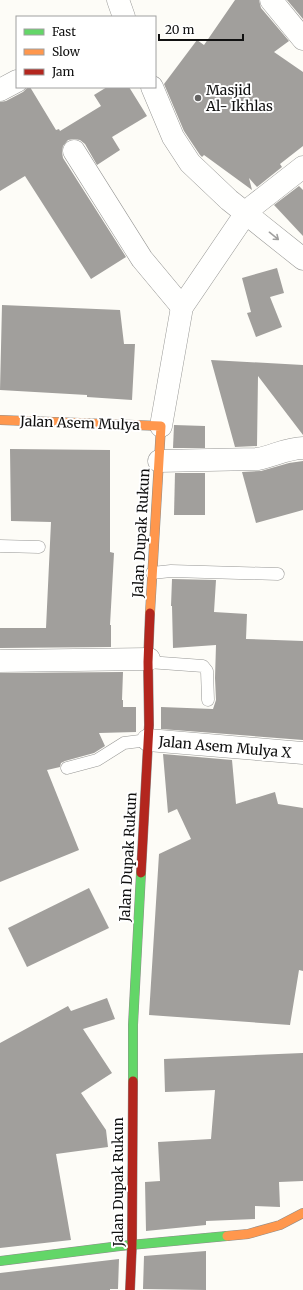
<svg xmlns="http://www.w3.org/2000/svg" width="303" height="1290" font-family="Merriweather,serif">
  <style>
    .building { fill: #a19f9c }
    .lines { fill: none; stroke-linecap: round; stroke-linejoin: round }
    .lane-casing { stroke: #979795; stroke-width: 13 }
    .street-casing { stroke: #979795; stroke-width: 23 }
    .fast-casing { stroke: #8e8d8b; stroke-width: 10 }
    .slow-casing { stroke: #8e8d8b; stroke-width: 10 }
    .jam-casing { stroke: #8e8d8b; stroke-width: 10 }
    .lane { stroke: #fffffe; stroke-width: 12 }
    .street { stroke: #fffffe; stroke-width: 22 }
    .fast { stroke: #63d668; stroke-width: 9 }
    .slow { stroke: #ff974d; stroke-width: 9 }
    .jam { stroke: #b3261e; stroke-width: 9 }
    .oneway { stroke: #a0a09f }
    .poi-dot { fill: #646362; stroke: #fff; stroke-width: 1.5 }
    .labels { text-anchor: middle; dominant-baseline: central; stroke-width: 4; stroke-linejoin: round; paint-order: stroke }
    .poi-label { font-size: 14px; fill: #111; stroke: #fff; text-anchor: start }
    .street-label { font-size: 14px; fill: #111; stroke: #fff }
  </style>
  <rect width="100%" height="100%" fill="#fdfcf7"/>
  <g class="building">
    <path d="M235,0H259L261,8L289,41L274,52L303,72V146L280,164L282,167L257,187L249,178L252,190L204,155L202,157L200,155L184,131L164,84L197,40L204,45Z"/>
    <path d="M287,0H303V19Z"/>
    <path d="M28,87H30L56,130L59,129L60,131L101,106L94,95L107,87H129L147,116L112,137L120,150L97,165L85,144L80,140L74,139L68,140L63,146L62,152L63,158L126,257L91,279L25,176L0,191V102L6,101L23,92Z"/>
    <path d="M299,186L303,190V236L274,205Z"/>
    <path d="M277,268L284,293L270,297L282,327L256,337L247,313L251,312L242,278Z"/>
    <path d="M2,305L120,310L124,344H135L132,400L87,397V395L0,390Z"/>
    <path d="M211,360L303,365V435L258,376L257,446L235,447Z"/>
    <path d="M174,425L205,426V448H173Z"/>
    <path d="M10,449L110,450V552L114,553L110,625H111V647L0,648V628H46L51,522L11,521Z"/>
    <path d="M303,461V510L256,523L242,472L261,471L289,463Z"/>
    <path d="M175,473H205V515H174Z"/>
    <path d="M172,579L216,580L214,612L247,614L246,639L303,641V740L161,729V707L213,709L216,700L215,678L216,645L173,648L172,606H171Z"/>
    <path d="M123,672L122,700H123V707H136V732L99,733L105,746L94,753L65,761L61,763L60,767L47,770L79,850L0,882V673Z"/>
    <path d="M163,754L232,760L236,804L275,792L278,804L303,808V971L299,970L290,1025L149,1015L159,854L191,839L177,809L168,813Z"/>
    <path d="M89,888L109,928L27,967L8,928Z"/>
    <path d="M107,998L115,1019L83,1029L112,1073L81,1093L106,1130L108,1147L56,1154L71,1240L0,1248V1043L68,1006L71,1011Z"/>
    <path d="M303,1053V1181L279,1182L280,1207L255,1206V1219L206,1221V1225L146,1231L145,1182L160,1181L158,1142L211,1139L215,1090L165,1092L164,1059Z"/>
    <path d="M206,1251V1290L143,1289L144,1256Z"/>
    <path d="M119,1259L118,1289H110V1290H0V1273Z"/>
  </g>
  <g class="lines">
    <g class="lane-casing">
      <g id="lane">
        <path d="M0,546L39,547"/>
        <path d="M152,573L171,571L278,574"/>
        <path d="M148,662L203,666L207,671L208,700"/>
        <path d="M67,768L97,760L124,743L148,740"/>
      </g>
    </g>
    <g class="street-casing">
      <g id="street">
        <path d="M118,0L124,17"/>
        <path d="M271,0L303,39"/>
        <path d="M152,87L173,137L190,163L229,200L303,259"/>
        <path d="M0,90L17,81"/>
        <path d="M74,151L142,259L182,307"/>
        <path d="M161,426L182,307L246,213L253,206L303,167"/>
        <path d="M159,461L258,459C273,456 288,448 303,448"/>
        <path d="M0,661L149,659"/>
        <path d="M148,740L303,753"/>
      </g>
    </g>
    <g class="fast-casing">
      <g id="fast">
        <path d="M133,1081V1025L141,873"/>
        <path d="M0,1261L120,1246L227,1236"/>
      </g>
    </g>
    <g class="slow-casing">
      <g id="slow">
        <path d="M0,420L161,426L150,613"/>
        <path d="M227,1236L248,1234L280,1225L303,1213"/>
      </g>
    </g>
    <g class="jam-casing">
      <g id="jam">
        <path d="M141,873L149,725L148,662L150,613"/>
        <path d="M130,1290L132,1244L133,1081"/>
      </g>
    </g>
    <use href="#lane" class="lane"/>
    <use href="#street" class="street"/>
    <use href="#fast" class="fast"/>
    <use href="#slow" class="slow"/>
    <use href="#jam" class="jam"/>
  </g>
  <defs><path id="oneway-shaft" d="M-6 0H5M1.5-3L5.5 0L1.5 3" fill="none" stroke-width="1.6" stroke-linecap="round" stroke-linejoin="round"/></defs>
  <use class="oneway" href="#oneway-shaft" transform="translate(274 236) rotate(39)"/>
  <circle class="poi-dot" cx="198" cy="98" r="4"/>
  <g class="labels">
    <g class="poi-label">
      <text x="206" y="90">Masjid<tspan x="206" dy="16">Al- Ikhlas</tspan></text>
    </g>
    <g class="street-label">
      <text transform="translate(80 423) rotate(2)">Jalan Asem Mulya</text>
      <text transform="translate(141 533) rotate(-87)">Jalan Dupak Rukun</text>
      <text transform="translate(225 747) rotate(5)">Jalan Asem Mulya X</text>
      <text transform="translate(128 857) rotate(-87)">Jalan Dupak Rukun</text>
      <text transform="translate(118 1182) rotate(-90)">Jalan Dupak Rukun</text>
    </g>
  </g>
  <rect x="16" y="16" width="140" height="72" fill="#ffffff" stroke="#a0a0a0"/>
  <rect x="24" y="29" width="20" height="6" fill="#63d668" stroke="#a0a0a0"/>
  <text x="52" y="36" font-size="12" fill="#111111">Fast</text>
  <rect x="24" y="49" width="20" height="6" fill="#ff974d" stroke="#a0a0a0"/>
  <text x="52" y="56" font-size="12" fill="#111111">Slow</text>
  <rect x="24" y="69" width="20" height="6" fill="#b3261e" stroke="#a0a0a0"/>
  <text x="52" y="76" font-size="12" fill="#111111">Jam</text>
  <path d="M159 34v6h84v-6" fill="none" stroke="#111111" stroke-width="2"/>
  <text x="165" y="34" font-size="12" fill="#111111" stroke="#ffffff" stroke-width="3" paint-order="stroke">20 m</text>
</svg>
